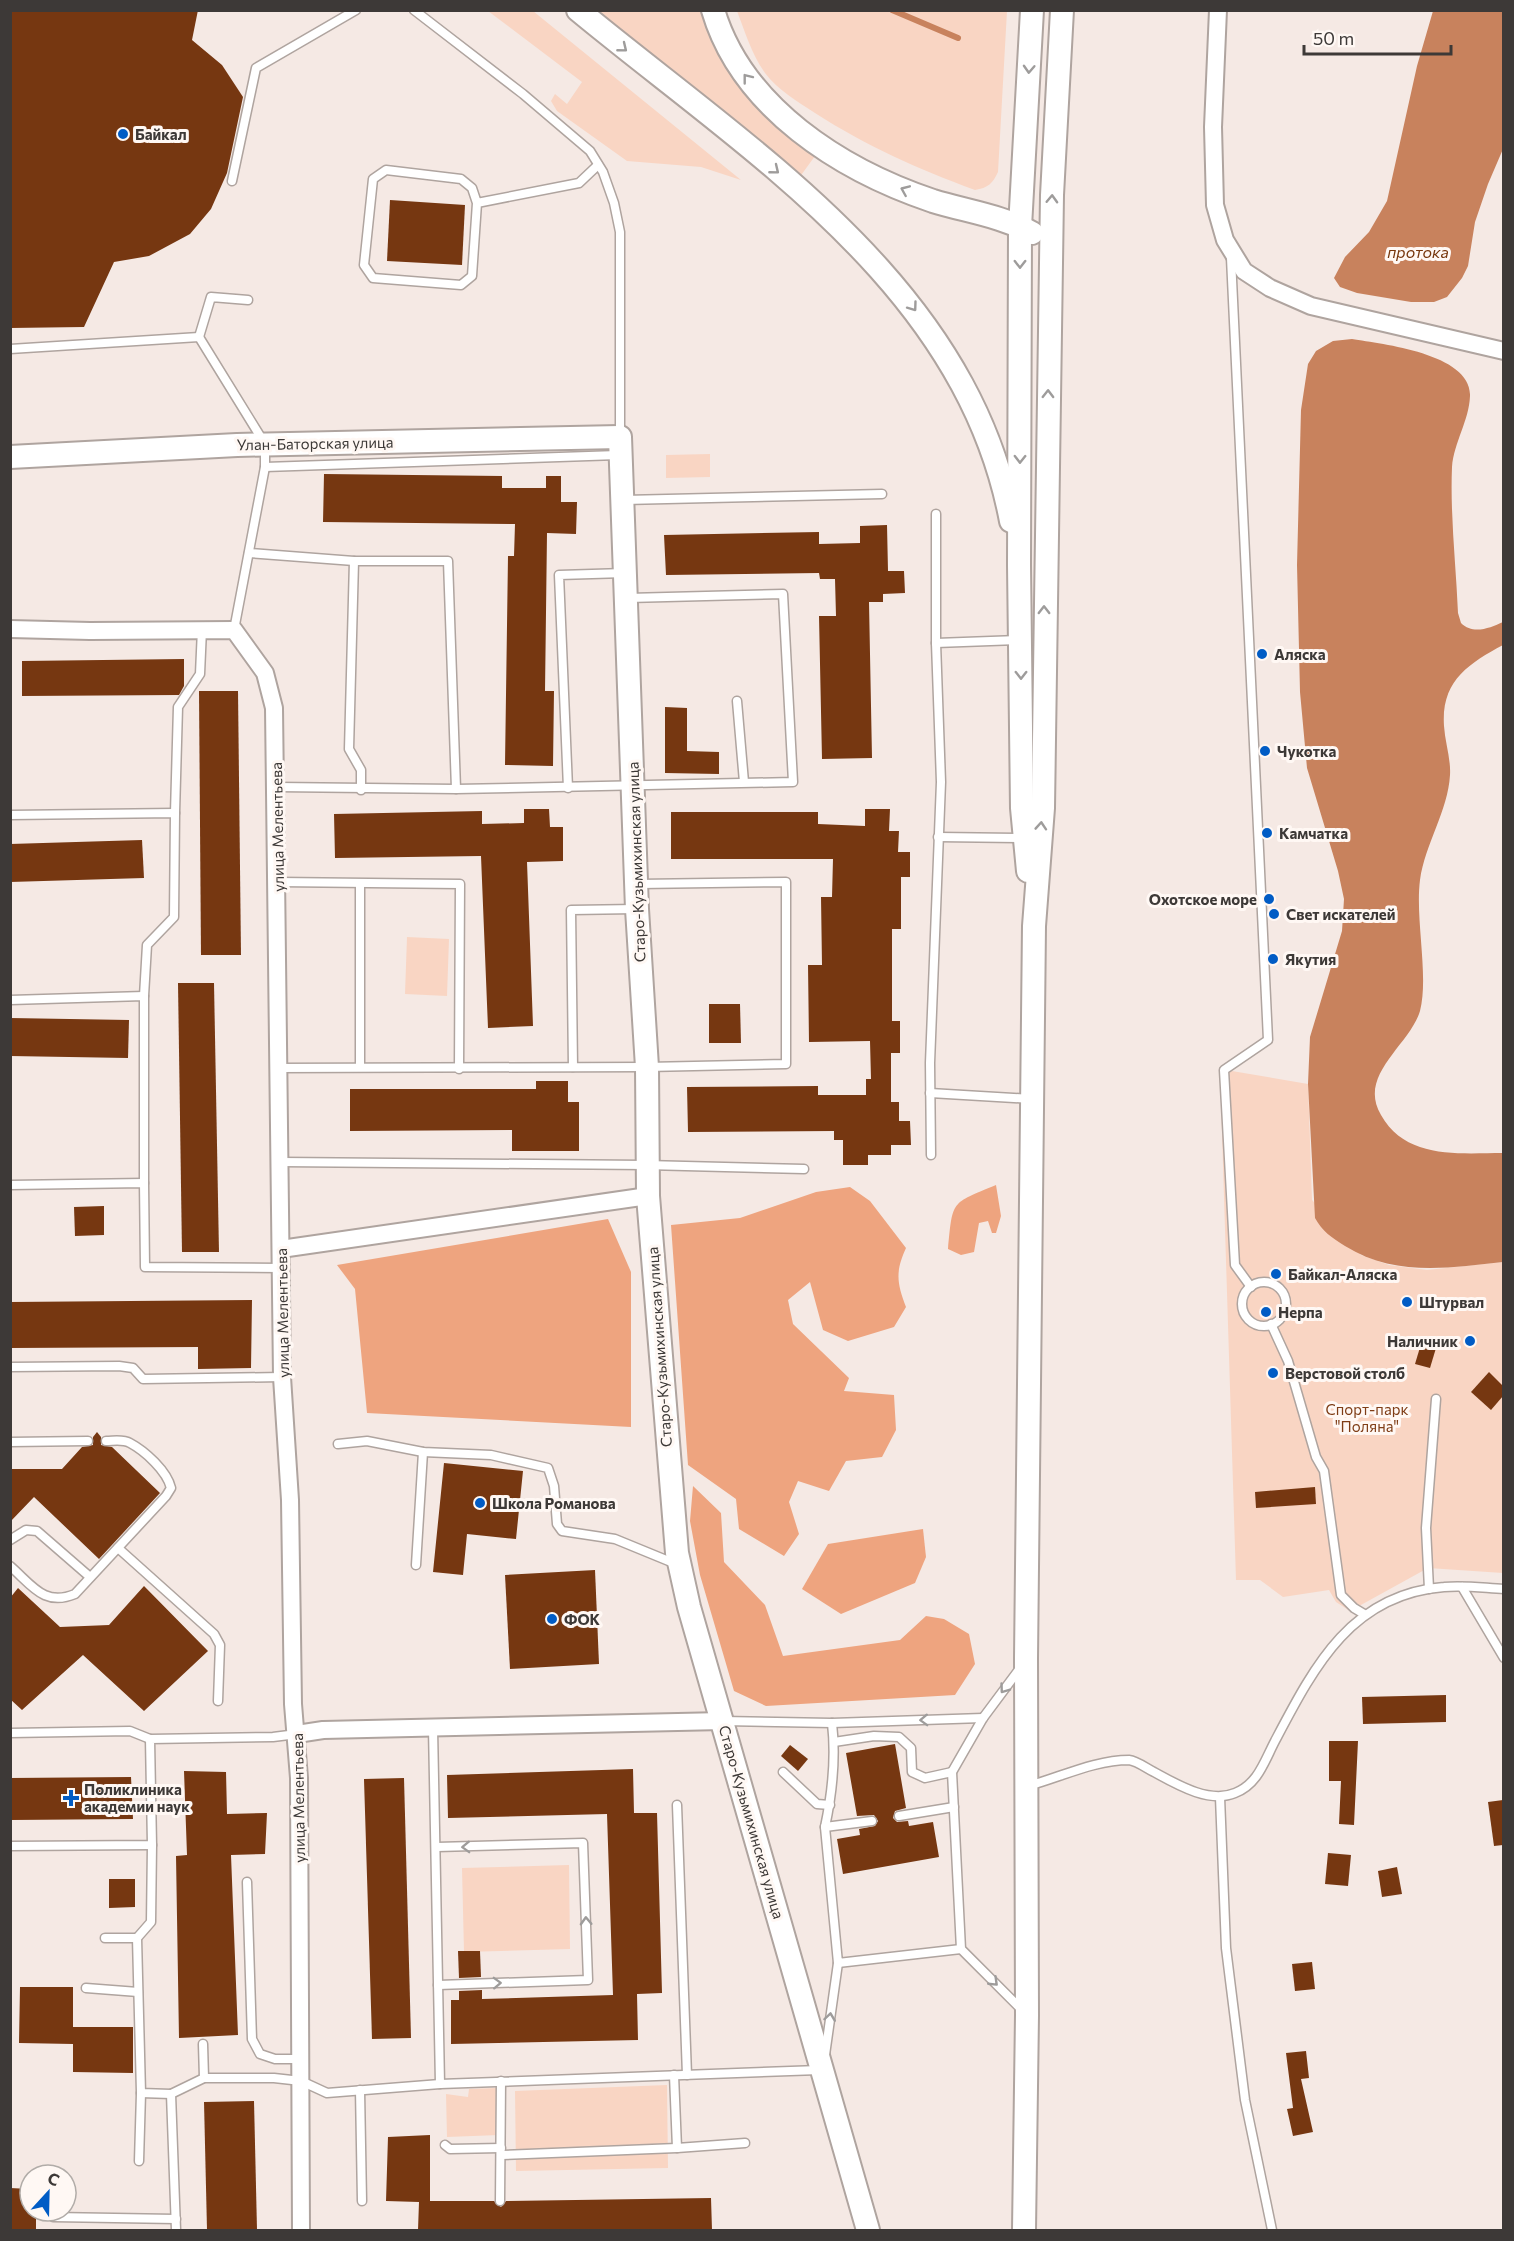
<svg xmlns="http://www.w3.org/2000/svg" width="1514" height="2241" font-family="Commissioner,sans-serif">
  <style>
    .green { fill: #f9d5c3 }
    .forest { fill: #eea47f }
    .water { fill: #c8825d }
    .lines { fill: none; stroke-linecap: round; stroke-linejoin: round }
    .stream { stroke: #c8825d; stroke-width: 6 }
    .building { fill: #763711 }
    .lane-casing { stroke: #afa49f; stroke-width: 11 }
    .street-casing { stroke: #afa49f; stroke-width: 20 }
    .secondary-casing { stroke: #afa49f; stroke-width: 26 }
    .lane { stroke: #fff; stroke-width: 8 }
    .street { stroke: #fff; stroke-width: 16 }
    .secondary { stroke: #fff; stroke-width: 22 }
    .oneway { stroke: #9e9c9b }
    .poi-dot { fill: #015cc5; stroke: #fff8f4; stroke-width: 2 }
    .labels { text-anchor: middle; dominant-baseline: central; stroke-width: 6; stroke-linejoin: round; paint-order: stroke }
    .poi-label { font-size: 15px; font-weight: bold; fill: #3d3937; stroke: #fff8f4; text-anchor: start }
    .street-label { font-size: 15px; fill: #3d3937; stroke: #fff8f4 }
    .park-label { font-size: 15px; fill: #7f3d16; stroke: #fff8f4 }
    .water-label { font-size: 16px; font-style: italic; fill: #77360c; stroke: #fff8f4 }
  </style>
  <rect width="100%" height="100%" fill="#f5e9e4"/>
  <g class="green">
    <path d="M488,11H533L741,180L701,167L627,161L557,111L551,101L555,94L567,104L582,82Z"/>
    <path d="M592,11H704L781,129L815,156L799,178Z"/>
    <path d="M737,11H1007L998,172C993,183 988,188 975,190C916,168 868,147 815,113C798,102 778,90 765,73C752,55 745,32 737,11Z"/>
    <path d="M710,454V477L666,478V455Z"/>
    <path d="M407,937L449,939L447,996L405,994Z"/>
    <path d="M1220,1069L1308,1084L1312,1200L1361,1255L1389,1265L1427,1270L1503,1262V1573L1428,1568L1350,1611L1336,1602L1329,1590L1283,1597L1260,1580H1236Z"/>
    <path d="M569,1865L570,1949L464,1952L462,1868Z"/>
    <path d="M667,2085L668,2168L516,2171L515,2091Z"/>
    <path d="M499,2088V2135L447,2137L446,2094L468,2097L469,2089Z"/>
  </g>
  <g class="forest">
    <path d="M996,1185L1001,1216L996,1233H992L988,1221L979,1223L974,1252L961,1255L948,1249C953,1200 950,1204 996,1185Z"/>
    <path d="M850,1187L870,1201L906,1248C895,1272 897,1283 906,1307L894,1327L848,1341L823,1330L810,1282L788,1300L793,1324L849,1378L844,1391L894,1395L896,1430L882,1457L846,1461L829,1491L798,1481L789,1502L799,1534L784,1556L739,1529L736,1499L688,1465L671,1225L740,1218L816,1192Z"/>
    <path d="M608,1219L631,1272V1427L367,1413L355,1289L337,1265Z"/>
    <path d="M693,1486L721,1513L724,1562L765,1605L783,1656L900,1640L926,1616L944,1619L969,1634L975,1664L955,1695L766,1706L734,1691L700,1575L690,1521Z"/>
    <path d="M923,1529L926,1557L915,1583L841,1614L802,1589L828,1544Z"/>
  </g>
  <g class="water">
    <path d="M1433,11H1503V149L1488,184L1475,222L1468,266L1462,278L1447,297L1434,302H1411L1357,293L1340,287L1334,278L1345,257L1369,232L1387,201L1417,66Z"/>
    <path d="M1352,339C1383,344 1472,354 1470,396C1469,421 1454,442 1452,467C1450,515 1456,565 1458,613L1461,623C1473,635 1490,628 1503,622V645C1468,664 1441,681 1444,726C1445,742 1451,759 1450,775C1448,811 1425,844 1420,880C1415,919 1429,976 1420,1011C1410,1045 1357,1075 1381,1115C1406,1160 1460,1153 1503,1153V1262C1448,1268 1395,1277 1345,1246C1332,1238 1322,1231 1315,1218L1308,1084L1310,1037L1342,931L1344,899L1338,871L1307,768L1300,692L1297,565L1301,410L1308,364L1316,351L1333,341Z"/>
  </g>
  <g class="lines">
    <path class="stream" d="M892,10L958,38"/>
  </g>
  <g class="building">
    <path d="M10,10H198L192,40L222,65L243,97L227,173L211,209L190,234L149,256L114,262L84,327L10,328Z"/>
    <path d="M390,200L465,205L462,265L387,261Z"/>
    <path d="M324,474L502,476V488H546V476H561V502H577L576,534L547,533L545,691H554L553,766L505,765L508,556H514L515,524L323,522Z"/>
    <path d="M887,525L888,571H904L905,593L883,594V602H869L872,758L822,759L819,616H836L835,579H820L819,573L666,575L664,535L819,532V544L860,543V526Z"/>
    <path d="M184,659V686L179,695L22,696V661Z"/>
    <path d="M199,691H238L241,955H201Z"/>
    <path d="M665,707L687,708V751L719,752V774L665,773Z"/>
    <path d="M524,809H549L550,827H563V861L527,862L533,1026L488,1028L481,856L335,858L334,814L482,811V824L524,823Z"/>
    <path d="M865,809H890L889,831H899L898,852H910V877H901V929H892V1021H900V1053H891V1102H899V1121H910L911,1145H891V1155H868V1165H843V1140H834V1131L688,1132L687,1087L818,1086V1095H866V1079H871L870,1041L809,1042L808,965H822L821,897H832L833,859H671V812H818V824L865,826Z"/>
    <path d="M142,840L144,878L10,882V844Z"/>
    <path d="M178,983H214L219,1252H182Z"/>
    <path d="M709,1004H740L741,1043H709Z"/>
    <path d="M10,1018L129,1020L128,1058L10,1056Z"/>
    <path d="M536,1081H568V1102H579V1151H512V1130L350,1131V1089H536Z"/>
    <path d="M104,1206V1235L75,1236L74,1207Z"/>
    <path d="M252,1300L251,1368L198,1369V1347L10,1348V1302Z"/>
    <path d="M1421,1344L1436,1348L1430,1368L1415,1364Z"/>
    <path d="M1489,1372L1503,1386V1396L1491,1410L1471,1392Z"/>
    <path d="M97,1432L101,1437V1445L112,1447L160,1493L99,1559L34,1497L10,1522V1469H62L82,1447L93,1445V1437Z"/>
    <path d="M444,1463L523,1471L516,1539L467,1534L463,1575L433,1572Z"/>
    <path d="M1315,1487L1316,1504L1256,1508L1255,1492Z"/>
    <path d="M595,1570L599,1664L510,1669L505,1575Z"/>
    <path d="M144,1586L208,1651L144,1711L83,1655L22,1710L10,1699V1598L18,1588L60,1627L109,1625Z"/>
    <path d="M1446,1695V1722L1363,1724L1362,1697Z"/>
    <path d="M1329,1741H1358L1354,1825L1339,1824L1341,1781H1329Z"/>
    <path d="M895,1744L906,1808L895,1811L893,1818L897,1822L908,1821L909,1826L933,1822L939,1857L843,1874L837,1839L860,1835L859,1829L875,1826L878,1821L874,1815L857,1816L846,1753Z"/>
    <path d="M790,1745L808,1759L798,1771L781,1756Z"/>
    <path d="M633,1769L634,1813H657L662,1993L637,1994L638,2040L451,2044V2000H459V1991L482,1990V1999L613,1995L607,1814L448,1818L447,1775Z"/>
    <path d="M184,1771L226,1772L227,1814L267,1813L265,1854L231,1855L238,2035L179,2038L176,1856L187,1855Z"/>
    <path d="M131,1777L133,1819L10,1820V1778Z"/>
    <path d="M404,1778L411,2038L372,2039L364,1779Z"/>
    <path d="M1503,1800V1845L1494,1846L1488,1802Z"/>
    <path d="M1328,1853L1351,1855L1348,1886L1325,1884Z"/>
    <path d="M1397,1867L1402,1894L1382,1897L1378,1871Z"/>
    <path d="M109,1879H135V1907L109,1908Z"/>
    <path d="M458,1951H480L481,1977L459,1978Z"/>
    <path d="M1312,1962L1315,1989L1295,1991L1292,1964Z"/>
    <path d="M20,1987H73V2027H133V2073L73,2072V2044L19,2043Z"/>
    <path d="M1306,2051L1309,2078L1301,2079L1313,2132L1293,2136L1287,2109L1293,2108L1286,2053Z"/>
    <path d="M254,2101L257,2230H207L204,2102Z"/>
    <path d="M430,2135V2201H494L501,2207L506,2201L711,2198L712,2230H418L419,2202L386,2201L388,2137Z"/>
    <path d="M10,2188L30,2189V2211H36V2230H10Z"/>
  </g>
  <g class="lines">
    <g class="lane-casing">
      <g id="lane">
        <path d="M414,10L523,94L590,151L603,172L614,203L620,232V437"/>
        <path d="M232,181L256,68L356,10"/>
        <path d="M477,203L472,276L461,285L373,278L364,265L373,179L386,170L461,179L472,188L477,203L579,183L598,165"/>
        <path d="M1231,258L1268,1040L1224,1070L1235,1265L1251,1287"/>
        <path d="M199,337L211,297L248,300"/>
        <path d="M10,349L199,337L265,444V467L234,630"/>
        <path d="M265,467L618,455"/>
        <path d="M624,500L882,494"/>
        <path d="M249,553L354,561H448L456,789"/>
        <path d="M354,561L349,749L361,770V790"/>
        <path d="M936,643L1019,640"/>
        <path d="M737,701L744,782"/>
        <path d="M277,787L456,789L793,782L783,594L628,598"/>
        <path d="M568,788L559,575L625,573"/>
        <path d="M175,813L178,707L200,674L202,629"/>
        <path d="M10,815L175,813L174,917L147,945L144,996"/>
        <path d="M938,837L1024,838"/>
        <path d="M278,882L460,884L459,1069"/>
        <path d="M10,1000L144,996V1183"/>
        <path d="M360,1067V884"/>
        <path d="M573,1067L571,910L636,909"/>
        <path d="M277,1068L647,1067L786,1064V882L639,884"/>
        <path d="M930,1093L1031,1099"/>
        <path d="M931,1155L930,1063L941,782L936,643V514"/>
        <path d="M281,1162L646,1165L804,1169"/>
        <path d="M10,1185L144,1183L145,1267L281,1268"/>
        <circle cx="1264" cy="1304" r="22"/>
        <path d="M1271,1324L1288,1361L1316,1457L1324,1471L1341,1595L1354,1608L1364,1614"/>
        <path d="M10,1367L119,1366L133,1368L143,1379L282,1377"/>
        <path d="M10,1442L88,1441"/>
        <path d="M338,1444L367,1441L423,1452L491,1455L548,1468L554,1486L557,1524L562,1531L615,1539L676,1564"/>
        <path d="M10,1540L26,1530L37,1531L90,1577"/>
        <path d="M118,1548L214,1634L220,1645L218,1701"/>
        <path d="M416,1565L423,1452"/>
        <path d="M10,1566C32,1585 44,1607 75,1594L166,1496L171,1488C167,1471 145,1451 130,1443C123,1439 114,1441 106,1441"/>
        <path d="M1462,1587L1504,1658"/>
        <path d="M1429,1589L1426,1528L1436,1399"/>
        <path d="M1021,1667L983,1718L952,1772L961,1949L1022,2010"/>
        <path d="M723,1721L832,1723L983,1718"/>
        <path d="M832,1723C836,1757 832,1794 825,1827L838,1963L961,1949"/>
        <path d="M433,1728L440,2084"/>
        <path d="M10,1733L130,1731L150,1739"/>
        <path d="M834,1742L874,1736L899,1737L911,1748L912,1772L925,1778L952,1772"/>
        <path d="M783,1772L817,1804L830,1805"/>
        <path d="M1028,1786C1061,1777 1095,1760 1129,1760C1137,1761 1146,1768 1154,1772C1176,1784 1209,1804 1235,1793C1258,1784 1264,1762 1275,1741C1314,1667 1351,1594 1444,1587C1464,1585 1484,1588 1504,1589"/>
        <path d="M1220,1797L1226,1948L1245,2100L1272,2230"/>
        <path d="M677,1805L687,2075"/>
        <path d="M899,1816L954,1807"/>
        <path d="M825,1827L872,1821"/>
        <path d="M152,1845L151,1922L137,1938L141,2093L171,2094"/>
        <path d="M10,1846L152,1845L150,1739L273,1737L297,1734"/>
        <path d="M437,1847L583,1843L588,1980L438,1985"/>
        <path d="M247,1882L252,2039L260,2054L275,2059H300"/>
        <path d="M105,1938H137"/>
        <path d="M86,1988L138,1992"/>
        <path d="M203,2044L204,2078"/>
        <path d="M825,2055L838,1963"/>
        <path d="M674,2075L677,2148L745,2143"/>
        <path d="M360,2090L362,2201"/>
        <path d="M445,2145L450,2149L501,2148"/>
        <path d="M501,2155L677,2148"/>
        <path d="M139,2161L141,2093"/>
        <path d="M500,2201L501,2081"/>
        <path d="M53,2217L176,2219"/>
        <path d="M176,2230L171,2094L204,2078H274L301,2081L327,2093L440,2084L819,2070"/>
      </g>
    </g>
    <g class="street-casing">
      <g id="street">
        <path d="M1218,10L1213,127L1215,205L1225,240L1244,271L1270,288L1311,306L1504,351"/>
        <path d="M10,629L90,631L234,630L265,673L274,708L282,1377L290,1500L293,1704L299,1778L301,2230"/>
        <path d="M281,1249L648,1196"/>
        <path d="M297,1734L323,1730L723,1721"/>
      </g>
    </g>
    <g class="secondary-casing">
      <g id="secondary">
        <path d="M578,10C751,153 966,284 1011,521"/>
        <path d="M713,10C742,108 841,170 933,201C965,211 1003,216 1032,233"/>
        <path d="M10,457L237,445L620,437L637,909L647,1067L648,1196L677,1553L689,1607L868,2230"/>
        <path d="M1028,871L1022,808L1019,565L1020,227L1032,10"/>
        <path d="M1024,2230L1027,2015L1026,1659L1034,926L1043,808L1052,195L1062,10"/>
      </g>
    </g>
    <use href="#lane" class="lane"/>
    <use href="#street" class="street"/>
    <use href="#secondary" class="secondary"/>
  </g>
  <defs><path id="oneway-chevron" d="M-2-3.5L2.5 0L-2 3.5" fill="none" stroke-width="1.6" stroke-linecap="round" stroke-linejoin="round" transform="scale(1.5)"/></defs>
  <g class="oneway">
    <use href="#oneway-chevron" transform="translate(623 48) rotate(39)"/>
    <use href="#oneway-chevron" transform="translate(1029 69) rotate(93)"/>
    <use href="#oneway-chevron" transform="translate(747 78) rotate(-128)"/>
    <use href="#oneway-chevron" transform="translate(775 170) rotate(39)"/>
    <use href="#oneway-chevron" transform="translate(905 190) rotate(-157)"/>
    <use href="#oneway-chevron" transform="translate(1052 199) rotate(-88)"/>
    <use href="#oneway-chevron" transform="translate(1020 264) rotate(90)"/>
    <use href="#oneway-chevron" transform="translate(913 307) rotate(54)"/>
    <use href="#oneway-chevron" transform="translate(1048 394) rotate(-89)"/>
    <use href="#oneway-chevron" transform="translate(1020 459) rotate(91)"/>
    <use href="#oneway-chevron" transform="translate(1044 610) rotate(-90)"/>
    <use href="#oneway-chevron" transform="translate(1021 675) rotate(90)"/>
    <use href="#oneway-chevron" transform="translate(1041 826) rotate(-86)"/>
    <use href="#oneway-chevron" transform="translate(1004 1689) rotate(126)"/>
    <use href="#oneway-chevron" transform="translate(924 1720) rotate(178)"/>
    <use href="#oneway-chevron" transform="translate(466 1847) rotate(178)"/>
    <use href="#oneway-chevron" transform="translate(586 1921) rotate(-92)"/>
    <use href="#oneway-chevron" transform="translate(994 1982) rotate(44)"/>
    <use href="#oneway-chevron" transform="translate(497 1983) rotate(-2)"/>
    <use href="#oneway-chevron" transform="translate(830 2017) rotate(-82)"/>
  </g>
  <g class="poi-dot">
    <circle cx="123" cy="134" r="6"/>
    <circle cx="1262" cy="654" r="6"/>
    <circle cx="1265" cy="751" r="6"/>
    <circle cx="1267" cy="833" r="6"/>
    <circle cx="1269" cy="899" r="6"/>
    <circle cx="1274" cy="914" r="6"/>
    <circle cx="1273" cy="959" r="6"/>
    <circle cx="1276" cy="1274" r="6"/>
    <circle cx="1407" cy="1302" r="6"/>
    <circle cx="1266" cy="1312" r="6"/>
    <circle cx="1470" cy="1341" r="6"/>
    <circle cx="1273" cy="1373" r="6"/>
    <circle cx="480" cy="1503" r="6"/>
    <circle cx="552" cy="1619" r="6"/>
    <path d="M68 1789h6v6h6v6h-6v6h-6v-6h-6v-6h6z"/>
  </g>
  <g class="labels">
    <g class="poi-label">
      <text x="135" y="134">Байкал</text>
      <text x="1274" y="654">Аляска</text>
      <text x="1277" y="751">Чукотка</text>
      <text x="1279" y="833">Камчатка</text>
      <text x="1257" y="899" text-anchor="end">Охотское море</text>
      <text x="1286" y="914">Свет искателей</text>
      <text x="1285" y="959">Якутия</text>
      <text x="1288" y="1274">Байкал-Аляска</text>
      <text x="1419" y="1302">Штурвал</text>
      <text x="1278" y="1312">Нерпа</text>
      <text x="1458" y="1341" text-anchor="end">Наличник</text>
      <text x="1285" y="1373">Верстовой столб</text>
      <text x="492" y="1503">Школа Романова</text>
      <text x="564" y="1619">ФОК</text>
      <text x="84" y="1789">Поликлиника<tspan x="84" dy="17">академии наук</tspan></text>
    </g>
    <g class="street-label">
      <text transform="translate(315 443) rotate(-1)">Улан-Баторская улица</text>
      <text transform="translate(277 827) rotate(-91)">улица Мелентьева</text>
      <text transform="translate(636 862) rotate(-92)">Старо-Кузьмихинская улица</text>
      <text transform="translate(282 1313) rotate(-91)">улица Мелентьева</text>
      <text transform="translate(659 1347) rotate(-94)">Старо-Кузьмихинская улица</text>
      <text transform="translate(298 1798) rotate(-91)">улица Мелентьева</text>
      <text transform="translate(752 1822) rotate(74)">Старо-Кузьмихинская улица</text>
    </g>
    <g class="park-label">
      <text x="1367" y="1409">Спорт-парк<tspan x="1367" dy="17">"Поляна"</tspan></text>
    </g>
    <g class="water-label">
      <text x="1418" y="251">протока</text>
    </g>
  </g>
  <rect width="1514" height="2241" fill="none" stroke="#3d3937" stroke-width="24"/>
  <g transform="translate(48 2193) rotate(22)"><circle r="28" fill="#fff8f4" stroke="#b1aca8" stroke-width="1.5"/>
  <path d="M0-4.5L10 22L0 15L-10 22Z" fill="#015cc5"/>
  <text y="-9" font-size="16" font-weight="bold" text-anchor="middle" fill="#3d3937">С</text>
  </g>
  <path d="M1304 45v9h147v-9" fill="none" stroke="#3d3937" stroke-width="3"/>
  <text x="1313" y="45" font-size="18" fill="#3d3937" stroke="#fff8f4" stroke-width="4.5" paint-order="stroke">50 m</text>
</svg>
